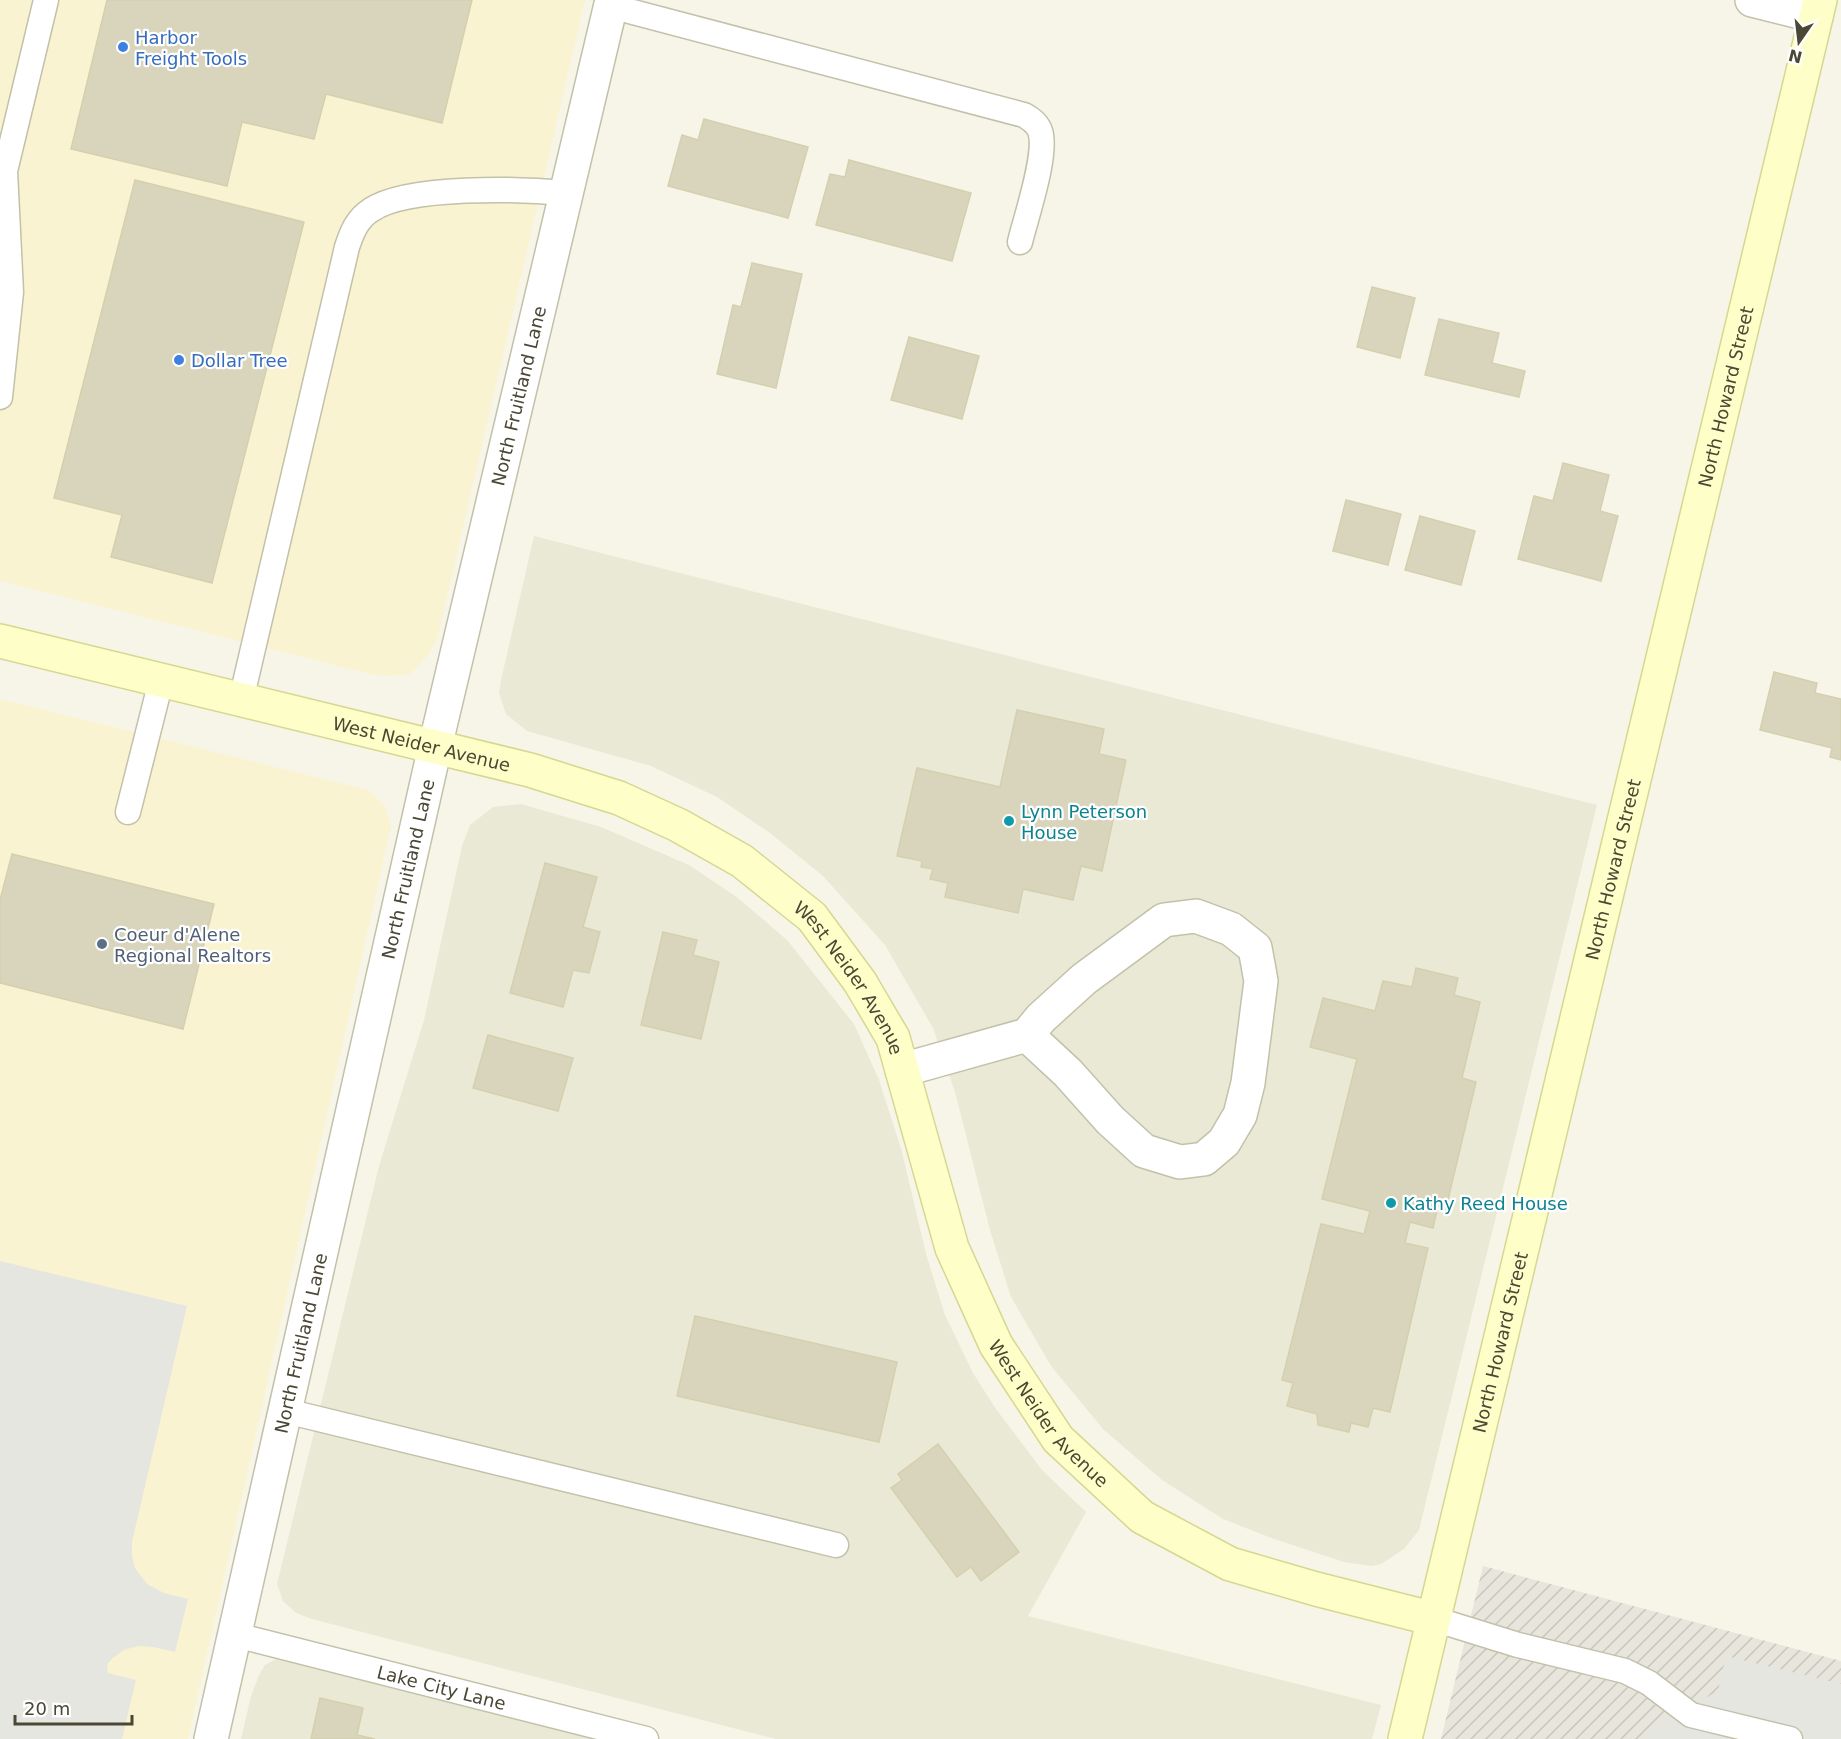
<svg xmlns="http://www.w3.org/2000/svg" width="1841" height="1739" font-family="'DejaVu Sans',sans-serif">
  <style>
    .residential { fill: #eae9d5 }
    .commercial { fill: #f9f3d1 }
    .industrial { fill: url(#industrial-furrows) }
    .parking { fill: #e6e6e0 }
    .building { fill: #d9d5bc; stroke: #d4d0ae; stroke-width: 1.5 }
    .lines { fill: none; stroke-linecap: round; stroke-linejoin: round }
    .lane-casing { stroke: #c2c1a9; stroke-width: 27 }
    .street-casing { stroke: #c2c1a9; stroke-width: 36 }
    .secondary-casing { stroke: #d6d790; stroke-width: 36 }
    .lane { stroke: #fff; stroke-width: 24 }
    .street { stroke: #fff; stroke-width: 33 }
    .secondary { stroke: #feffc8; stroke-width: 33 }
    .shop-dot { fill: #3f7fe0; stroke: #fff; stroke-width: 2 }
    .culture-dot { fill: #0f9aa8; stroke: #fff; stroke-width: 2 }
    .service-dot { fill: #5c6f8a; stroke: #fff; stroke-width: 2 }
    .labels { text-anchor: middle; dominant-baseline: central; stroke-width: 4.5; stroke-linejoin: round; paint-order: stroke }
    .shop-label { font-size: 18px; fill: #366cbe; stroke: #fff; text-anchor: start }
    .street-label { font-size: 18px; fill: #4a4735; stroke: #fff }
    .culture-label { font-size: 18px; fill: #0d838f; stroke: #fff; text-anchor: start }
    .service-label { font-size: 18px; fill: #4e5e75; stroke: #fff; text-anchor: start }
  </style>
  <defs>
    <pattern id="industrial-furrows" width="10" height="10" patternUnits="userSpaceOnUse" patternTransform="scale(1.5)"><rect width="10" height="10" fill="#e8e6dc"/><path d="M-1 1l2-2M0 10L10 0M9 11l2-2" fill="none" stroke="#c8c7bd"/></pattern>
  </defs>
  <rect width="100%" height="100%" fill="#f6f5e8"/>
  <g class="residential">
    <path d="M534,536L1597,805L1419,1530L1404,1549L1381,1564L1371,1566L1344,1562L1274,1539L1223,1519L1162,1480L1103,1429L1051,1366L1011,1297L990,1230L955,1092L933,1028L885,945L823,876L770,833L717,797L651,766L527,731L506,714L499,693L501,680Z"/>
    <path d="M521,804L601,827L689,865L738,898L787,940L854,1024L879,1080L902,1152L926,1254L945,1315L973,1373L996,1409L1042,1470L1086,1512L1028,1616L1381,1705L1372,1739H776L312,1619L296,1613L283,1601L277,1584L379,1166L424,1020L462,846L470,825L493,807Z"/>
    <path d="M276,1659L285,1660L595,1739H241L251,1696L259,1675L265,1665Z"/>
  </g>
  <g class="commercial">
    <path d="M0,0H585L437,640L427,656L411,674L385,676L370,674L0,581Z"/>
    <path d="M0,699L368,790L385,806L391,826L188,1739H0Z"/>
  </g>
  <path class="industrial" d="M1483,1566L1841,1661V1739H1441Z"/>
  <g class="parking">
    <path d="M0,1261L187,1306L132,1542V1556L135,1568L147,1584L164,1593L188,1599L175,1652L153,1647L138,1646L124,1650L113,1658L108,1663L107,1670L108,1673L136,1680L122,1739H0Z"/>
    <path d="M1726,1656L1841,1684V1739H1648L1650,1729L1718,1691Z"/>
  </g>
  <g class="building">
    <path d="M107,0H472L442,123L326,94L314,139L242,122L227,186L71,149Z"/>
    <path d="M704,119L808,147L788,218L668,186L682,135L698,140Z"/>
    <path d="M849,160L971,193L952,261L816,225L830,174L845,177Z"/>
    <path d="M135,180L304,222L212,583L111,557L122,515L54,498Z"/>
    <path d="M752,263L802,274L776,388L717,374L733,305L741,307Z"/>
    <path d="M1372,287L1415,298L1400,358L1357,347Z"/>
    <path d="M1439,319L1499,333L1492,363L1525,371L1519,397L1425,375Z"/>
    <path d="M909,337L979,356L962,419L891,400Z"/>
    <path d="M1563,463L1609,475L1600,511L1618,516L1601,581L1518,559L1534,496L1553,501Z"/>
    <path d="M1346,500L1401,514L1388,565L1333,551Z"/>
    <path d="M1420,516L1475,531L1461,585L1405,570Z"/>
    <path d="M1774,672L1817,683L1815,693L1841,699V760L1830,757L1832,748L1760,730Z"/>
    <path d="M1017,710L1104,729L1099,754L1126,760L1102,871L1081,866L1073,900L1023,889L1018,913L945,897L948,883L930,879L933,869L921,867L922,861L897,856L917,768L1000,787Z"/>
    <path d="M12,854L214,904L183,1029L0,983V900Z"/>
    <path d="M545,863L597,877L583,927L600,932L589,973L573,970L563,1007L510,993Z"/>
    <path d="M663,932L697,940L693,955L719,962L701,1039L641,1025Z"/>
    <path d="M1416,968L1458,978L1454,995L1480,1002L1462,1078L1476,1082L1446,1208L1438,1206L1433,1228L1410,1222L1405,1243L1428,1248L1390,1412L1373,1408L1368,1427L1351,1423L1349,1432L1318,1425L1317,1414L1287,1406L1293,1383L1282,1380L1321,1224L1364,1234L1370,1211L1322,1199L1357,1059L1310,1047L1323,998L1375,1011L1383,981L1412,987Z"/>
    <path d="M488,1035L573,1058L558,1111L473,1088Z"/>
    <path d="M695,1316L897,1362L879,1442L677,1396Z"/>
    <path d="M938,1444L1019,1552L981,1581L971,1567L957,1577L891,1488L902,1480L898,1474Z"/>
    <path d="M320,1698L363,1708L357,1735L375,1739H311Z"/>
  </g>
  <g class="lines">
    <g class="lane-casing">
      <g id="lane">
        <path d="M610,6L1024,115C1031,119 1037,123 1040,131C1048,153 1026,217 1020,242"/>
        <path d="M0,397L11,292L5,171L46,0"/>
        <path d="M241,700L347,247C352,232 357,219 371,210C408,185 521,189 566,193"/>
        <path d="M128,812L161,681"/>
        <path d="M286,1411L836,1545"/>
        <path d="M1434,1619L1518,1645L1625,1671L1649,1683L1691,1715L1790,1739"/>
        <path id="s1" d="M236,1635L646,1739"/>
      </g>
    </g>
    <g class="street-casing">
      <g id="street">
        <path d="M1752,0L1816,16"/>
        <path d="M902,1070L1027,1035L1041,1018L1084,979L1164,920L1196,916L1231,929L1255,948L1261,981L1248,1083L1240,1115L1224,1142L1204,1159L1180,1162L1144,1151L1110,1120L1068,1073L1027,1035"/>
        <path id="s2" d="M211,1739L435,747L612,0"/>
      </g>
    </g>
    <g class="secondary-casing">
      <g id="secondary">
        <path id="s3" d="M0,641L530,770L619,798L678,825L742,861L812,917L860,982L893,1038L952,1248L996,1345L1058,1439L1142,1517L1230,1564L1316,1589L1434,1619"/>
        <path id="s4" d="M1405,1739L1820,0"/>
      </g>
    </g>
    <use href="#lane" class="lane"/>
    <use href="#street" class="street"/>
    <use href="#secondary" class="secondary"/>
  </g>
  <g class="shop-dot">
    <circle cx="123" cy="47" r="6"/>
    <circle cx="179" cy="360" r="6"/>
  </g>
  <g class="culture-dot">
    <circle cx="1009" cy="821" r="6"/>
    <circle cx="1391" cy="1203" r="6"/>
  </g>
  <circle class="service-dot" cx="102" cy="944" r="6"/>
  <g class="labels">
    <g class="shop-label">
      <text x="135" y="37">Harbor<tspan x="135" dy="21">Freight Tools</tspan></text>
      <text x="191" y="360">Dollar Tree</text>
    </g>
    <g class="street-label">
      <text stroke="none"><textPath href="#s2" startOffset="1378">North Fruitland Lane</textPath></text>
      <text stroke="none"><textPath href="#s4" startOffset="1380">North Howard Street</textPath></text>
      <text stroke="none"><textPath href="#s3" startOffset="434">West Neider Avenue</textPath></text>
      <text stroke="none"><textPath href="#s2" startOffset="892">North Fruitland Lane</textPath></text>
      <text stroke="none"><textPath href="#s4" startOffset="894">North Howard Street</textPath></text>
      <text stroke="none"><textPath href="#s3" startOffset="938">West Neider Avenue</textPath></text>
      <text stroke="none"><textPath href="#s4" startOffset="408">North Howard Street</textPath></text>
      <text stroke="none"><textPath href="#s2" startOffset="406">North Fruitland Lane</textPath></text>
      <text stroke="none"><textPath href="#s3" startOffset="1424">West Neider Avenue</textPath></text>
      <text stroke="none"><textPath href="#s1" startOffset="212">Lake City Lane</textPath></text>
    </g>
    <g class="culture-label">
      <text x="1021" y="811">Lynn Peterson<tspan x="1021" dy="21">House</tspan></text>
      <text x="1403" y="1203">Kathy Reed House</text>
    </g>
    <g class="service-label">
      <text x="114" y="934">Coeur d'Alene<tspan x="114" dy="21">Regional Realtors</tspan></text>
    </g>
  </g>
  <g transform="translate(1799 42) rotate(194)" stroke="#ffffff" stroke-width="4.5" paint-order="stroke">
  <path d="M0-4.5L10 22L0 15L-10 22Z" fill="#4a4735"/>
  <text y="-9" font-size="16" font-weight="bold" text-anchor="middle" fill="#4a4735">N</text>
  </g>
  <path d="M15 1715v9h117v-9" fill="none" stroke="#4a4735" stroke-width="3"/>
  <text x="24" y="1715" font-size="18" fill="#4a4735" stroke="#ffffff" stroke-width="4.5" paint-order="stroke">20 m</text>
</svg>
